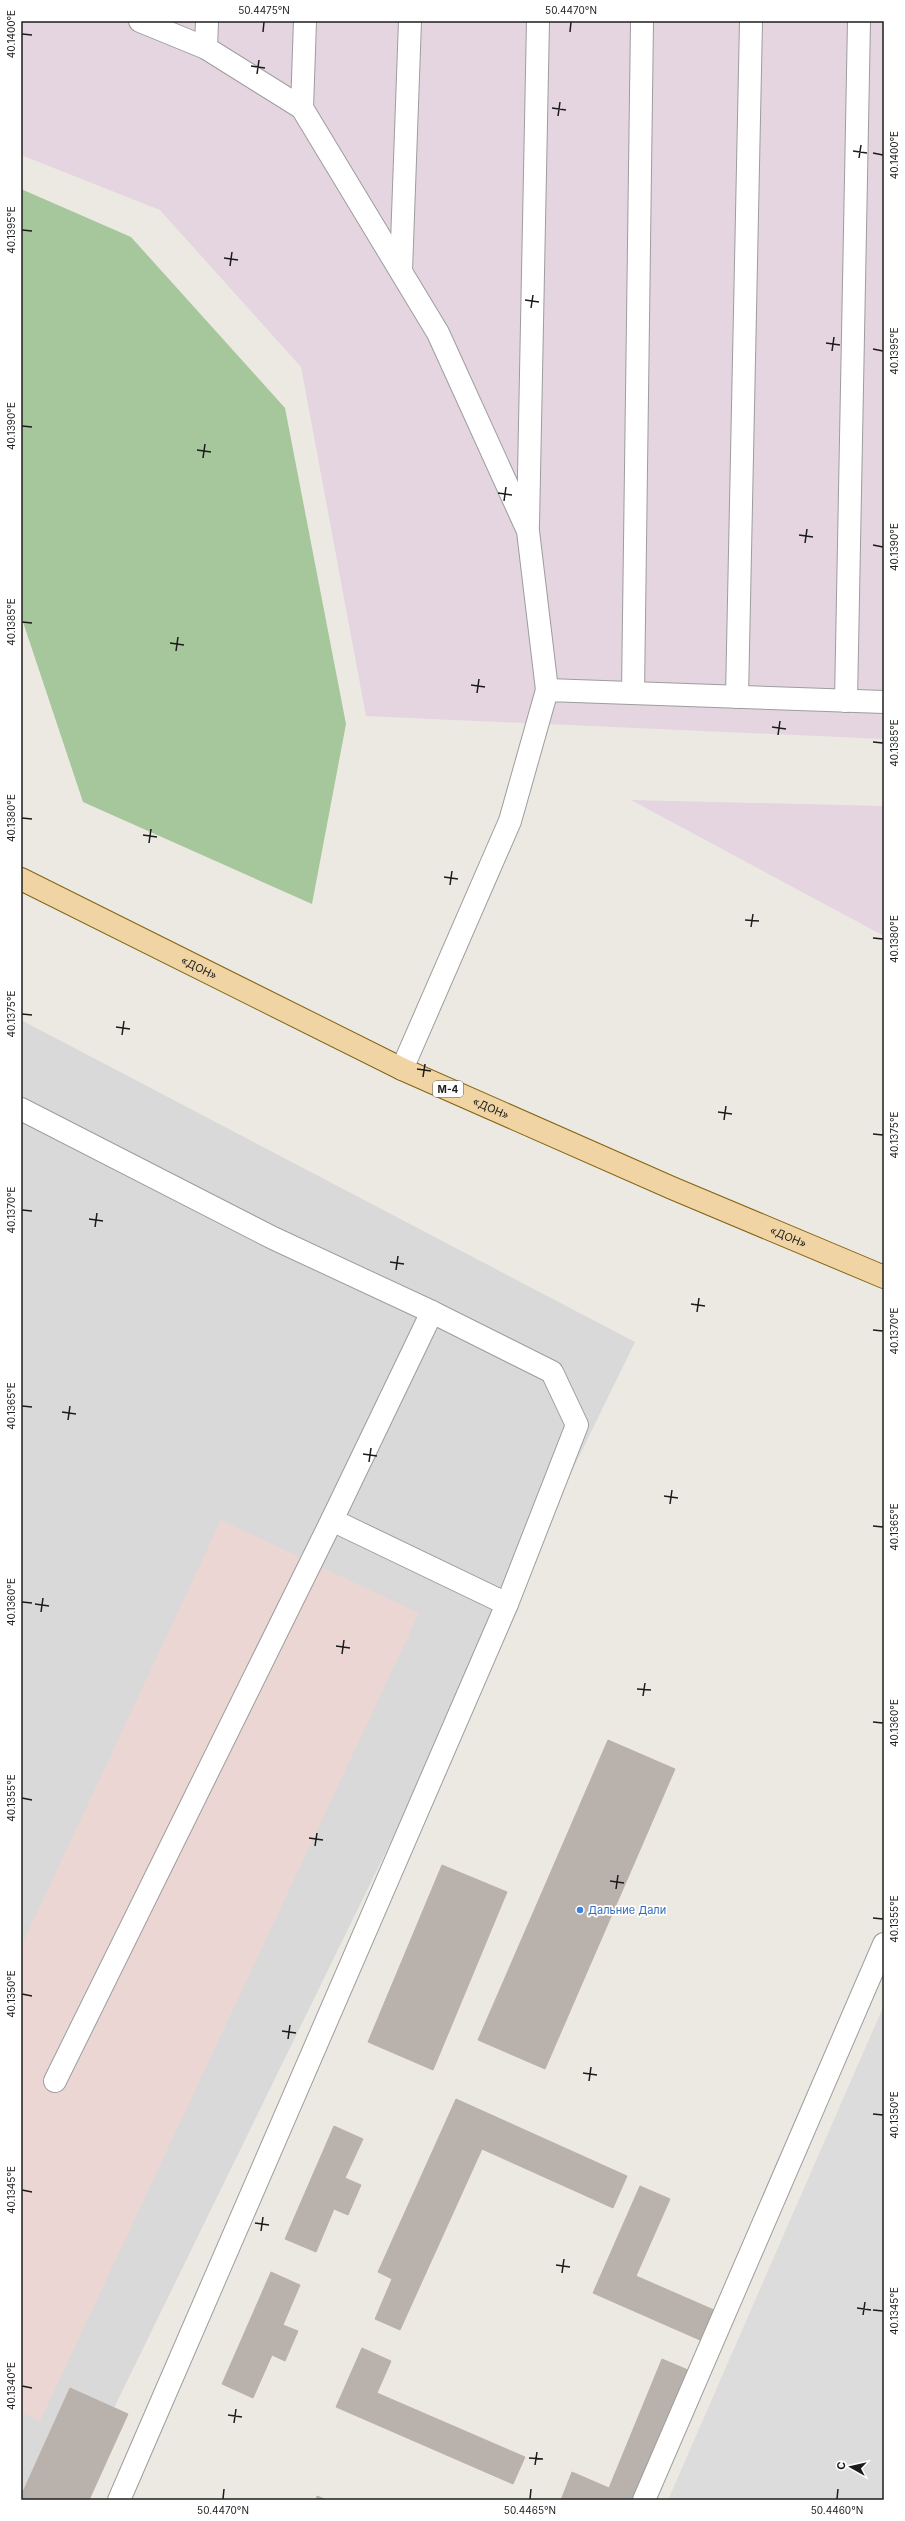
<svg xmlns="http://www.w3.org/2000/svg" width="905" height="2521" font-family="Inter,sans-serif">
  <style>
    .residential { fill: #dad9d9 }
    .commercial { fill: #ebd6d3 }
    .industrial { fill: #e4d5e0 }
    .forest { fill: #a6c79c }
    .parking { fill: #dcdcdc }
    .building { fill: #b9b2ac; stroke: #bcb1a7 }
    .lines { fill: none; stroke-linecap: round; stroke-linejoin: round }
    .minor-casing { stroke: #9d9d9d; stroke-width: 24 }
    .major-casing { stroke: #826411; stroke-width: 24 }
    .minor { stroke: #fff; stroke-width: 22 }
    .major { stroke: #f0d4a3; stroke-width: 22 }
    .ticks { fill: none; stroke: #1c1c1c; stroke-width: 1.5 }
    .shop-dot { fill: #3f7fe0; stroke: #fff; stroke-width: 1.5 }
    .labels { text-anchor: middle; dominant-baseline: central; stroke-width: 3.5; stroke-linejoin: round; paint-order: stroke }
    .shield { fill: #fff; stroke: #606060; stroke-width: 1 }
    .shield-label { font-size: 10px; font-weight: bold; fill: #1c1c1c }
    .street-label { font-size: 11px; fill: #1c1c1c; stroke: #fff }
    .shop-label { font-size: 11px; fill: #366cbe; stroke: #fff; text-anchor: start }
    .neatline { fill: none; stroke: #1c1c1c; stroke-width: 1.5 }
    .ticks-label { font-size: 10px; text-anchor: middle; fill: #1c1c1c }
  </style>
  <rect width="100%" height="100%" fill="#ece9e3"/>
  <path class="residential" d="M21,1020L635,1342L69,2500H21Z"/>
  <path class="commercial" d="M221,1520L419,1613L40,2421L21,2412V1947Z"/>
  <g class="industrial">
    <path d="M21,21H884V739L366,716L301,367L160,210L21,155Z"/>
    <path d="M631,800L884,806V936Z"/>
  </g>
  <path class="forest" d="M21,189L131,237L285,408L346,724L312,904L83,802L21,616Z"/>
  <path class="parking" d="M884,2005V2500H668Z"/>
  <g class="building">
    <path d="M608,1740L675,1769L545,2069L478,2040Z"/>
    <path d="M442,1865L507,1892L433,2070L368,2042Z"/>
    <path d="M456,2099L627,2176L613,2208L482,2149L400,2330L375,2319L392,2279L378,2272Z"/>
    <path d="M334,2126L363,2139L345,2178L361,2185L348,2215L334,2209L316,2252L285,2239Z"/>
    <path d="M640,2186L670,2199L636,2276L714,2310L700,2340L593,2293Z"/>
    <path d="M271,2272L300,2285L283,2325L298,2331L285,2361L272,2355L253,2398L222,2384Z"/>
    <path d="M362,2348L391,2361L377,2393L525,2457L513,2484L336,2407Z"/>
    <path d="M662,2359L688,2370L634,2500H561L572,2472L609,2488Z"/>
    <path d="M70,2388L128,2414L89,2500H21V2496Z"/>
    <path d="M317,2496L327,2500H316Z"/>
  </g>
  <g class="lines">
    <g class="minor-casing">
      <g id="minor">
        <path d="M140,21L206,48L302,108L438,333L528,531L547,690"/>
        <path d="M206,48L207,21"/>
        <path d="M302,108L305,21"/>
        <path d="M401,271L410,21"/>
        <path d="M528,525L538,21"/>
        <path d="M633,693L642,21"/>
        <path d="M737,697L751,21"/>
        <path d="M846,701L859,21"/>
        <path d="M402,1069L510,821L547,690L884,702"/>
        <path d="M21,1109L273,1238L432,1312L552,1372L577,1425L507,1604L119,2500"/>
        <path d="M432,1312L332,1520L507,1604"/>
        <path d="M55,2081L332,1520"/>
        <path d="M644,2500L884,1944"/>
      </g>
    </g>
    <g class="major-casing">
      <g id="major">
        <path id="s1" d="M21,879L402,1069L672,1188L884,1277"/>
      </g>
    </g>
    <use href="#minor" class="minor"/>
    <use href="#major" class="major"/>
  </g>
  <path class="ticks" d="M263,32L264,22M570,32L571,22M22,34L32,35M251,66L265,68M257,74L259,60M552,108L566,110M558,116L560,102M853,151L867,153M873,153L883,155M859,158L861,145M22,230L32,231M224,258L238,260M230,266L232,252M525,300L539,302M531,308L533,295M826,343L840,345M873,349L883,351M832,351L834,337M22,426L32,427M197,450L211,452M203,458L205,444M498,493L512,495M504,501L506,487M799,535L813,537M805,543L807,529M873,545L883,547M22,622L32,623M170,643L184,645M176,651L178,637M471,685L485,687M477,693L479,679M772,727L786,729M778,735L780,721M873,742L883,743M22,818L32,819M143,835L157,837M149,843L151,829M444,877L458,879M450,885L452,871M745,920L759,921M751,927L753,914M873,938L883,939M22,1014L32,1015M116,1027L130,1029M122,1035L124,1021M417,1069L431,1071M423,1077L425,1064M718,1112L732,1114M724,1120L726,1106M873,1134L883,1135M22,1210L32,1211M89,1219L103,1221M95,1227L97,1213M390,1262L404,1264M396,1270L398,1256M691,1304L705,1306M697,1312L699,1298M873,1330L883,1331M22,1406L32,1407M62,1412L76,1414M68,1420L70,1406M363,1454L377,1456M369,1462L371,1448M664,1496L678,1498M670,1504L672,1490M873,1526L883,1527M22,1602L32,1603M35,1604L49,1606M41,1612L43,1598M336,1646L350,1648M342,1654L344,1640M637,1689L651,1690M643,1696L645,1683M873,1722L883,1723M22,1798L32,1800M309,1838L323,1840M315,1846L317,1833M610,1881L624,1883M616,1889L618,1875M873,1918L883,1919M22,1994L32,1996M282,2031L296,2033M288,2039L290,2025M583,2073L597,2075M589,2081L591,2067M873,2114L883,2115M22,2190L32,2192M255,2223L269,2225M261,2231L263,2217M556,2265L570,2267M562,2273L564,2259M857,2308L871,2310M873,2310L883,2311M863,2315L865,2302M22,2386L32,2388M228,2415L242,2417M234,2423L236,2409M529,2458L543,2459M535,2465L537,2452M223,2499L224,2489M530,2499L531,2489M837,2499L838,2489"/>
  <circle class="shop-dot" cx="580" cy="1910" r="4"/>
  <g class="labels">
    <rect class="shield" x="433" y="1081" width="30" height="16" rx="3"/>
    <g class="shield-label">
      <text x="448" y="1089">М-4</text>
    </g>
    <g class="street-label">
      <text stroke="none"><textPath href="#s1" startOffset="199">«ДОН»</textPath></text>
      <text stroke="none"><textPath href="#s1" startOffset="523">«ДОН»</textPath></text>
      <text stroke="none"><textPath href="#s1" startOffset="847">«ДОН»</textPath></text>
    </g>
    <g class="shop-label">
      <text x="588" y="1910">Дальние Дали</text>
    </g>
  </g>
  <rect width="905" height="2521" fill="none" stroke="#ffffff" stroke-width="44"/>
  <g transform="translate(851 2467) rotate(278)" stroke="#ffffff" stroke-width="3" paint-order="stroke">
  <path d="M0-3L7 15L0 10L-7 15Z" fill="#1c1c1c"/>
  <text y="-6" font-size="11" font-weight="bold" text-anchor="middle" fill="#1c1c1c">С</text>
  </g>
  <rect x="22" y="22" width="861" height="2477" class="neatline"/>
  <g class="ticks-label">
    <text x="264" y="14">50.4475°N</text>
    <text x="571" y="14">50.4470°N</text>
    <text transform="translate(11 34) rotate(-90)" y="4">40.1400°E</text>
    <text transform="translate(894 155) rotate(-90)" y="4">40.1400°E</text>
    <text transform="translate(11 230) rotate(-90)" y="4">40.1395°E</text>
    <text transform="translate(894 351) rotate(-90)" y="4">40.1395°E</text>
    <text transform="translate(11 426) rotate(-90)" y="4">40.1390°E</text>
    <text transform="translate(894 547) rotate(-90)" y="4">40.1390°E</text>
    <text transform="translate(11 622) rotate(-90)" y="4">40.1385°E</text>
    <text transform="translate(894 743) rotate(-90)" y="4">40.1385°E</text>
    <text transform="translate(11 818) rotate(-90)" y="4">40.1380°E</text>
    <text transform="translate(894 939) rotate(-90)" y="4">40.1380°E</text>
    <text transform="translate(11 1014) rotate(-90)" y="4">40.1375°E</text>
    <text transform="translate(894 1135) rotate(-90)" y="4">40.1375°E</text>
    <text transform="translate(11 1210) rotate(-90)" y="4">40.1370°E</text>
    <text transform="translate(894 1331) rotate(-90)" y="4">40.1370°E</text>
    <text transform="translate(11 1406) rotate(-90)" y="4">40.1365°E</text>
    <text transform="translate(894 1527) rotate(-90)" y="4">40.1365°E</text>
    <text transform="translate(11 1602) rotate(-90)" y="4">40.1360°E</text>
    <text transform="translate(894 1723) rotate(-90)" y="4">40.1360°E</text>
    <text transform="translate(11 1798) rotate(-90)" y="4">40.1355°E</text>
    <text transform="translate(894 1919) rotate(-90)" y="4">40.1355°E</text>
    <text transform="translate(11 1994) rotate(-90)" y="4">40.1350°E</text>
    <text transform="translate(894 2115) rotate(-90)" y="4">40.1350°E</text>
    <text transform="translate(11 2190) rotate(-90)" y="4">40.1345°E</text>
    <text transform="translate(894 2311) rotate(-90)" y="4">40.1345°E</text>
    <text transform="translate(11 2386) rotate(-90)" y="4">40.1340°E</text>
    <text x="223" y="2514">50.4470°N</text>
    <text x="530" y="2514">50.4465°N</text>
    <text x="837" y="2514">50.4460°N</text>
  </g>
</svg>
